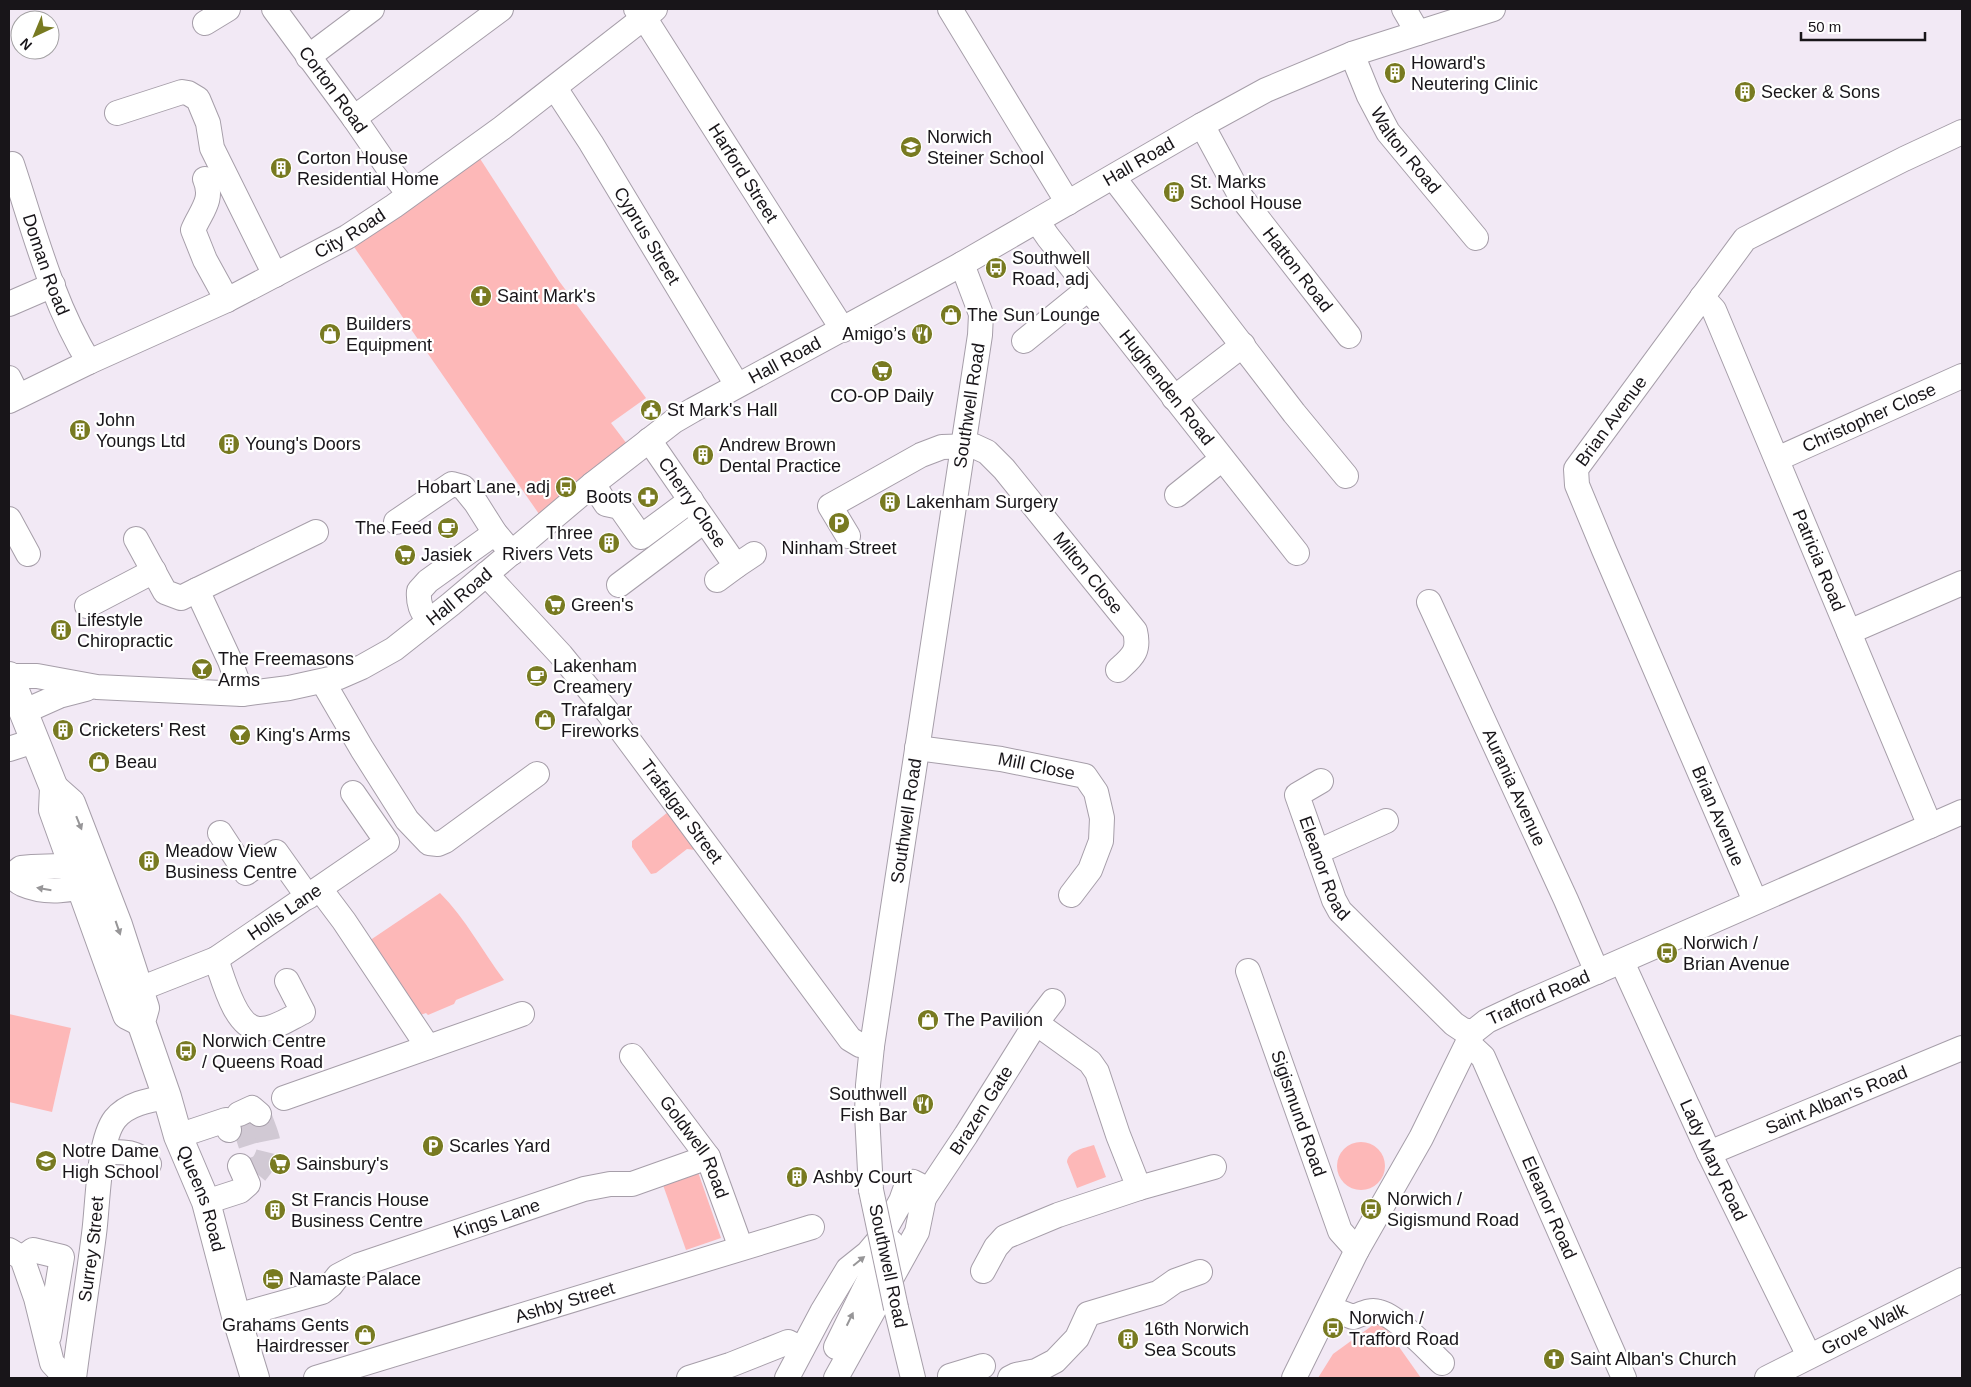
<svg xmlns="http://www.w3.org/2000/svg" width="1971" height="1387" font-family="Arial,sans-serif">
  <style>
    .green { fill: #fdb8b8 }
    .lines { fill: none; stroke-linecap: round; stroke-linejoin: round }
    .minor-tunnel { stroke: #d1c9d4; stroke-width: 24; stroke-dasharray: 24 12; stroke-linecap: butt }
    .minor-casing { stroke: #a69ea9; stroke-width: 26 }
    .major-casing { stroke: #a69ea9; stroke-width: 30 }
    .minor { stroke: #fff; stroke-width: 24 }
    .major { stroke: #fff; stroke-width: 28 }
    .minor-bridge-casing { stroke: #a69ea9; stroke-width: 26; stroke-linecap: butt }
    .minor-bridge { stroke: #fff; stroke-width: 24 }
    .oneway { fill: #979698 }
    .labels { text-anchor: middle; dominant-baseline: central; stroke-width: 4.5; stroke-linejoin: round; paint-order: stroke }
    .poi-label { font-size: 18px; fill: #181519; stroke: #fff; text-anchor: start }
    .street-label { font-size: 18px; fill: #181519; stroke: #fff }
  </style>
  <rect width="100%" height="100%" fill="#f2e9f5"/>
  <g class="green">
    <path d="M477,154L559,281L646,398L611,423L627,444L539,514L352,244Z"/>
    <path d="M668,812L695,850L687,849L656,873L651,874L632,847V841Z"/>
    <path d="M440,893C466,919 482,951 504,980L456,1000L454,1004L428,1015L426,1013L412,1018L363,945Z"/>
    <path d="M9,1014L71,1028L52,1112L9,1102Z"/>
    <circle cx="1361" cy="1166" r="24"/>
    <path d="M1094,1145L1106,1177L1077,1188L1067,1162C1068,1151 1084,1148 1094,1145Z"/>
    <path d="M698,1172L721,1238L686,1250L663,1185Z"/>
    <path d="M1380,1320L1421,1378H1318L1333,1354Z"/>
  </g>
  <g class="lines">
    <g class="minor-tunnel">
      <path d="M243,1122L256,1162V1173"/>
      <path d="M256,1173C277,1148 268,1141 259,1114"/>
    </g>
    <g class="minor-casing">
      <g id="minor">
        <path id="s1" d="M274,9L354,118L389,169L409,194"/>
        <path id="s2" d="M636,9L649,25L843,330"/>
        <path d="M950,9L1068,203"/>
        <path d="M1404,9L1418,33"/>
        <path d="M205,23L228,9"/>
        <path id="s3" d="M1352,54L1369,96L1388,132L1476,238"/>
        <path d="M308,57L372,9"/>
        <path id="s4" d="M555,88L591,143L737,385"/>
        <path d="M117,113L182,92L188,93L198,99L208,123L212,148L275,275"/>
        <path d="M354,118L501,9"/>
        <path id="s5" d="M1202,125L1241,197L1349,336"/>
        <path id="s6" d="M12,164C34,230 52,302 89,362"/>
        <path d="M1113,177L1294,413L1346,476"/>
        <path d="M205,179C214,200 201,211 193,230L205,260L227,300"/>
        <path id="s7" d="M1037,221L1048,237L1297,553"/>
        <path id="s8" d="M1702,297L1714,310L1930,826"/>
        <path d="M9,304L53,285"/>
        <path d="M1024,341L1088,289"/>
        <path d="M9,378L18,396"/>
        <path d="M1174,398L1243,345"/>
        <path id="s9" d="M9,401L89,362L227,300L347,237L394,206L502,128L655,9"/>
        <path id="s10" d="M649,440L736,566L717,580"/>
        <path id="s11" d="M1777,459L1962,376"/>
        <path d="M593,484L606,504L620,507L641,537L691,500"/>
        <path d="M1177,495L1222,459"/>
        <path d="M9,519L28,554"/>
        <path d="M396,522L452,484L463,487L476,503L495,533L512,553"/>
        <path id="s12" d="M848,536L830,506L921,455L942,447L974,446L987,452L1004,469L1135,631C1140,652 1132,657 1118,670"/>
        <path d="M136,539L165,592L181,598L197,590"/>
        <path d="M736,566L754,554"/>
        <path id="s13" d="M486,574L561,655L610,715L850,1039L860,1045L872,1046"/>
        <path d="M619,585L704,521"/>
        <path id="s14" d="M1429,602L1566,900L1597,972"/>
        <path d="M87,606L154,571"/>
        <path d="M429,621C421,611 418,603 419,591L428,581L495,533"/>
        <path d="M1849,632L1962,583"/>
        <path id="s15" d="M9,676H37L97,687L242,694L289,688L339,677L362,667L394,649L451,604L593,484L674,421L693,410L962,264L1202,125L1266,90L1352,54L1493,9"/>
        <path d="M323,682L362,749L407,820L429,843L438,844L445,841L537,774"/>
        <path d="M242,694L230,661L197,590L316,532"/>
        <path d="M23,712L59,696L86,689"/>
        <path id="s16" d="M917,748L1001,759L1085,776L1096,792L1102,818L1101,841L1090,870L1071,895"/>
        <path d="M9,749L34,741"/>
        <path id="s17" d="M1321,781L1297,795L1334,900L1340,911L1454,1024L1463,1030L1473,1032"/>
        <path d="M220,833L246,873L276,852L308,897"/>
        <path d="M1317,852L1386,821"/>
        <path d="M9,875C14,877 17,882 22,884C47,895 73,890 97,883"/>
        <path d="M11,876L21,868L32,867L90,865"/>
        <path d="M320,889L344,921L428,1047"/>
        <path id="s18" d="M1755,901L1604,550L1577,485L1576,469L1745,239L1904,159L1962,132"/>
        <path d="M216,959C223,978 235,1028 259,1029C274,1030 290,1018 303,1012L287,981"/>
        <path id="s19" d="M1622,962L1709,1153L1809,1356"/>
        <path id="s20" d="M1248,971L1340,1231L1357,1250"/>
        <path id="s21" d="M122,996L216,959L387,842L353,793"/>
        <path d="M1036,1023L1090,1062L1097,1072L1118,1135L1139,1188L1214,1167"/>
        <path id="s22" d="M1468,1043L1483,1057L1624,1378"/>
        <path id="s23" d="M632,1056L708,1157L741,1248"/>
        <path d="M284,1098L522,1014"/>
        <path d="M239,1114L252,1108L259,1114"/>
        <path d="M178,1136L226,1120L229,1130"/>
        <path d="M103,1152C122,1152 133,1150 149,1164"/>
        <path id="s24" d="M1709,1153L1962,1048"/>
        <path id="s25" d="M871,1190L867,1114L868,1085L872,1046L980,335L981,314L962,264"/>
        <path d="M206,1202L240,1191L248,1184L240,1166"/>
        <path id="s26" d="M917,1204L924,1198L966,1135L1036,1023L1053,1001"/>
        <path d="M9,1250L22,1258L36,1298L52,1363L66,1378"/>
        <path d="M22,1258L33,1250L62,1257L49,1336"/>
        <path d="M983,1271L996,1247L1005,1237L1058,1215L1139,1188"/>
        <path d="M896,1308L913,1378"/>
        <path d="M1329,1308L1353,1317C1362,1314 1370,1309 1379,1312C1396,1315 1428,1350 1442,1363"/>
        <path id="s27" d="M236,1316L322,1292L331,1285L338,1276L359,1265L584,1189L610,1184H632L708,1157"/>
        <path d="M836,1347L868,1282L891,1242"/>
        <path d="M950,1376L983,1366"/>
        <path id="s28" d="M74,1378C80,1330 88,1282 94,1234C98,1205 98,1141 115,1119C127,1104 149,1100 167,1097"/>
        <path id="s29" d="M316,1378L812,1227"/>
        <path d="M689,1378L730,1365L788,1342L802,1349"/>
        <path d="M787,1378L822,1312L848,1269L868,1253L879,1240L901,1201L906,1187L913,1182L921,1186L924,1198L917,1232L836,1378"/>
        <path d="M1010,1378L1016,1375L1036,1371L1055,1361L1077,1338L1088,1314L1158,1293L1175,1281L1200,1272"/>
        <path id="s30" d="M1294,1378L1357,1250L1421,1138L1473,1032L1487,1021L1521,1005L1962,812"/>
        <path id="s31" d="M1767,1378L1962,1280"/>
      </g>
    </g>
    <g class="major-casing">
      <g id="major">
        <path d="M9,676L54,788L53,810L127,1015L141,1022"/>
        <path id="s32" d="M54,788L71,803L118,925L145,1008L141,1022L167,1097L178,1136L206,1202L236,1316L255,1378"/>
      </g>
    </g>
    <use href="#minor" class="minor"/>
    <use href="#major" class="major"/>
    <g class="minor-bridge-casing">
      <path id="minor-bridge" d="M871,1190L896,1308"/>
    </g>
    <use href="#minor-bridge" class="minor-bridge"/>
  </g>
  <defs><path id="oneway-solid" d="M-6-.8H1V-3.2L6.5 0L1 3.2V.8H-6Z" transform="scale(1.25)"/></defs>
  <g class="oneway">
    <use href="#oneway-solid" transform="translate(79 823) rotate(68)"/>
    <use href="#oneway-solid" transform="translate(44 889) rotate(-170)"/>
    <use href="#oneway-solid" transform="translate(118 928) rotate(71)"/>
    <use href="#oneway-solid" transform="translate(859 1261) rotate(-39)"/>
    <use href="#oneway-solid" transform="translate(850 1319) rotate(-64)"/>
  </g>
  <defs>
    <g id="building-disc" transform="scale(1.125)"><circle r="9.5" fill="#787a21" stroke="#fff"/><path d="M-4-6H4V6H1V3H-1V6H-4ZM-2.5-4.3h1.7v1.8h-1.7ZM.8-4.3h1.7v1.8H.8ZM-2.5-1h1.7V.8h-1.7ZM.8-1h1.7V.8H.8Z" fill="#fff"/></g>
    <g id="school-disc" transform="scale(1.125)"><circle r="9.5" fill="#787a21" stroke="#fff"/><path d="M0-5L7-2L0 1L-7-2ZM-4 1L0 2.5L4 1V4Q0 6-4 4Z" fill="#fff"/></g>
    <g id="bus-disc" transform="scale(1.125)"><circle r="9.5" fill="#787a21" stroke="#fff"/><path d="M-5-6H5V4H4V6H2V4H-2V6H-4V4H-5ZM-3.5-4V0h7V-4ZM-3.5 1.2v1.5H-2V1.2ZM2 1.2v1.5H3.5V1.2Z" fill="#fff"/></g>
    <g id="church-disc" transform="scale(1.125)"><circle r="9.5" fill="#787a21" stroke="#fff"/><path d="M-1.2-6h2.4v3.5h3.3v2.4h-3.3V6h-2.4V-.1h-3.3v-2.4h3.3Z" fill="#fff"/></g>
    <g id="shop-disc" transform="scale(1.125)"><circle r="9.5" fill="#787a21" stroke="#fff"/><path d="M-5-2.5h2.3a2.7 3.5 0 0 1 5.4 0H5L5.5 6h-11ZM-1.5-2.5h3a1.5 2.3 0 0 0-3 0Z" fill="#fff"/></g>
    <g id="restaurant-disc" transform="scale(1.125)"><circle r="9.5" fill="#787a21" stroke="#fff"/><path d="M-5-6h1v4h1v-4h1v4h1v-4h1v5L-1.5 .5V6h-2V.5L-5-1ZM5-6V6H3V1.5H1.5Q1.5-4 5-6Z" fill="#fff"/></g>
    <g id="supermarket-disc" transform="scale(1.125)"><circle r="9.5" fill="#787a21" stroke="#fff"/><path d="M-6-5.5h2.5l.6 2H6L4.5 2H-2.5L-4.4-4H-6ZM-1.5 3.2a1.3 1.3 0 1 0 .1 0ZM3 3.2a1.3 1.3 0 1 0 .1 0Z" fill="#fff"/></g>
    <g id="civic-disc" transform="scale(1.125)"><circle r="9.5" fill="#787a21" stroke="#fff"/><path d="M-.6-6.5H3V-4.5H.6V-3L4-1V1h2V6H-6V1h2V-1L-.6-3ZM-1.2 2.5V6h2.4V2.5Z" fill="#fff"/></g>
    <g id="pharmacy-disc" transform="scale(1.125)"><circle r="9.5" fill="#787a21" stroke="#fff"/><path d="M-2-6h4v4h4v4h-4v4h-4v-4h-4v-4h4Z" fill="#fff"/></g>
    <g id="parking-disc" transform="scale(1.125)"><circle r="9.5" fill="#787a21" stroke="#fff"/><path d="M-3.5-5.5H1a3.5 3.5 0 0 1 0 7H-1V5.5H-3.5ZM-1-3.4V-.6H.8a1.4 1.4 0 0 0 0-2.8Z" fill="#fff"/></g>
    <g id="cafe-disc" transform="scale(1.125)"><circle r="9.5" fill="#787a21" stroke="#fff"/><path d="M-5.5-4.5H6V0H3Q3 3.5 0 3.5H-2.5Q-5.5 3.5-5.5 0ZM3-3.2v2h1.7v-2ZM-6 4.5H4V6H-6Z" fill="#fff"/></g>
    <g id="bar-disc" transform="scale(1.125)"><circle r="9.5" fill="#787a21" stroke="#fff"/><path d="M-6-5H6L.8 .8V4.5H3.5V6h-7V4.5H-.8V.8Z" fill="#fff"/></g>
    <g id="hotel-disc" transform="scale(1.125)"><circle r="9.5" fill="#787a21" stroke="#fff"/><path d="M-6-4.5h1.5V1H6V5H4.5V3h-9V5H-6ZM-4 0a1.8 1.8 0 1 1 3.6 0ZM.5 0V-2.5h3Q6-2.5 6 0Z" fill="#fff"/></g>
  </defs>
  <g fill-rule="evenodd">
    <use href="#building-disc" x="1395" y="73"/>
    <use href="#building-disc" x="1745" y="92"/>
    <use href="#school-disc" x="911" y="147"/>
    <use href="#building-disc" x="281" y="168"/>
    <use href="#building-disc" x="1174" y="192"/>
    <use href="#bus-disc" x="996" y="268"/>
    <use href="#church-disc" x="481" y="296"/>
    <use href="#shop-disc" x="951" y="315"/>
    <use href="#shop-disc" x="330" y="334"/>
    <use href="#restaurant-disc" x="922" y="334"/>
    <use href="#supermarket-disc" x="882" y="371"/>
    <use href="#civic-disc" x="651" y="410"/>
    <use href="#building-disc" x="80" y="430"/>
    <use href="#building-disc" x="229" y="444"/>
    <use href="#building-disc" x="703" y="455"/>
    <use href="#bus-disc" x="566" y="487"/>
    <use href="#pharmacy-disc" x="648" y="497"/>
    <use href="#building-disc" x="890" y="502"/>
    <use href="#parking-disc" x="839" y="523"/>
    <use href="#cafe-disc" x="448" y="528"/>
    <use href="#building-disc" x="609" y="543"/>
    <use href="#supermarket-disc" x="405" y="555"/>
    <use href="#supermarket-disc" x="555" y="605"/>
    <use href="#building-disc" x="61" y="630"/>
    <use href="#bar-disc" x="202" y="669"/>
    <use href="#cafe-disc" x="537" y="676"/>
    <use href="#shop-disc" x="545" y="720"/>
    <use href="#building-disc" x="63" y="730"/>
    <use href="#bar-disc" x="240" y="735"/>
    <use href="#shop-disc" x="99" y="762"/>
    <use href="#building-disc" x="149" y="861"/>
    <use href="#bus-disc" x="1667" y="953"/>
    <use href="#shop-disc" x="928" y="1020"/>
    <use href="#bus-disc" x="186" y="1051"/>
    <use href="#restaurant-disc" x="923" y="1104"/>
    <use href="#parking-disc" x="433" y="1146"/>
    <use href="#school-disc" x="46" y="1161"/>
    <use href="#supermarket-disc" x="280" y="1164"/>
    <use href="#building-disc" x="797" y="1177"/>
    <use href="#bus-disc" x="1371" y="1209"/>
    <use href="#building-disc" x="275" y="1210"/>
    <use href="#hotel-disc" x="273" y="1279"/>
    <use href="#bus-disc" x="1333" y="1328"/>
    <use href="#shop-disc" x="365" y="1335"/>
    <use href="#building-disc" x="1128" y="1339"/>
    <use href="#church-disc" x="1554" y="1359"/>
  </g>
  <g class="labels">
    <g class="poi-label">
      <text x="1411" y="63">Howard's<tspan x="1411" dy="21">Neutering Clinic</tspan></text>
      <text x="1761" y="92">Secker &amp; Sons</text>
      <text x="927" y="137">Norwich<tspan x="927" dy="21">Steiner School</tspan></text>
      <text x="297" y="158">Corton House<tspan x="297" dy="21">Residential Home</tspan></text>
      <text x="1190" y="182">St. Marks<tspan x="1190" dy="21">School House</tspan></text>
      <text x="1012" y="258">Southwell<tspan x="1012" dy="21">Road, adj</tspan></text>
      <text x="497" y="296">Saint Mark's</text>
      <text x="967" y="315">The Sun Lounge</text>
      <text x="346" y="324">Builders<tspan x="346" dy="21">Equipment</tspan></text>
      <text x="906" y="334" text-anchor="end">Amigo’s</text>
      <text x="882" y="396" text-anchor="middle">CO-OP Daily</text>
      <text x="667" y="410">St Mark's Hall</text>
      <text x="96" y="420">John<tspan x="96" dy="21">Youngs Ltd</tspan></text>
      <text x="245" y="444">Young's Doors</text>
      <text x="719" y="445">Andrew Brown<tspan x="719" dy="21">Dental Practice</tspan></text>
      <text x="550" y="487" text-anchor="end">Hobart Lane, adj</text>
      <text x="632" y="497" text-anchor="end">Boots</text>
      <text x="906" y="502">Lakenham Surgery</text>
      <text x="432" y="528" text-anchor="end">The Feed</text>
      <text x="593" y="533" text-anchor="end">Three<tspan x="593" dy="21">Rivers Vets</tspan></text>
      <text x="839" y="548" text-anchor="middle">Ninham Street</text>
      <text x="421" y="555">Jasiek</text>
      <text x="571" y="605">Green's</text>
      <text x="77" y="620">Lifestyle<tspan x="77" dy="21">Chiropractic</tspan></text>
      <text x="218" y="659">The Freemasons<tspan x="218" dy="21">Arms</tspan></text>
      <text x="553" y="666">Lakenham<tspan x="553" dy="21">Creamery</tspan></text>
      <text x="561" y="710">Trafalgar<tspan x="561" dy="21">Fireworks</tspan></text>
      <text x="79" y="730">Cricketers' Rest</text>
      <text x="256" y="735">King's Arms</text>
      <text x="115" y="762">Beau</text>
      <text x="165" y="851">Meadow View<tspan x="165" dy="21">Business Centre</tspan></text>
      <text x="1683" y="943">Norwich /<tspan x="1683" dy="21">Brian Avenue</tspan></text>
      <text x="944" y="1020">The Pavilion</text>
      <text x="202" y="1041">Norwich Centre<tspan x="202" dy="21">/ Queens Road</tspan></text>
      <text x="907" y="1094" text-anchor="end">Southwell<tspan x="907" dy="21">Fish Bar</tspan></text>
      <text x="449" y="1146">Scarles Yard</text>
      <text x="62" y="1151">Notre Dame<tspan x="62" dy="21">High School</tspan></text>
      <text x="296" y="1164">Sainsbury's</text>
      <text x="813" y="1177">Ashby Court</text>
      <text x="1387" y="1199">Norwich /<tspan x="1387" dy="21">Sigismund Road</tspan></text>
      <text x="291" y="1200">St Francis House<tspan x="291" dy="21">Business Centre</tspan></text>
      <text x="289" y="1279">Namaste Palace</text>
      <text x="1349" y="1318">Norwich /<tspan x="1349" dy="21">Trafford Road</tspan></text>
      <text x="349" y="1325" text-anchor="end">Grahams Gents<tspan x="349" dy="21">Hairdresser</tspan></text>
      <text x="1144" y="1329">16th Norwich<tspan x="1144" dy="21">Sea Scouts</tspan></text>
      <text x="1570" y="1359">Saint Alban's Church</text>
    </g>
    <g class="street-label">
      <text stroke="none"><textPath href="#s1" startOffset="100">Corton Road</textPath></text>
      <text stroke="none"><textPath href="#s3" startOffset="111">Walton Road</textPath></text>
      <text stroke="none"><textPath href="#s15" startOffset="1288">Hall Road</textPath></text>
      <text stroke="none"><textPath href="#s2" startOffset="196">Harford Street</textPath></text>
      <text stroke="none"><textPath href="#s9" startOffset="380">City Road</textPath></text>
      <text stroke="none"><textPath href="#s4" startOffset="174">Cyprus Street</textPath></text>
      <text stroke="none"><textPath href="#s6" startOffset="106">Doman Road</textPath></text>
      <text stroke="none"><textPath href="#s5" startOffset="174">Hatton Road</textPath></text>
      <text stroke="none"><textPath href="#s15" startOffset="882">Hall Road</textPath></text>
      <text stroke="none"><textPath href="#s7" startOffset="211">Hughenden Road</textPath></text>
      <text stroke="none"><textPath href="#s25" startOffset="792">Southwell Road</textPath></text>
      <text stroke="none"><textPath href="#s11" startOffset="101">Christopher Close</textPath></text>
      <text stroke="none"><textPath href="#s18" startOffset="528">Brian Avenue</textPath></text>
      <text stroke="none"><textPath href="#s10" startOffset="76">Cherry Close</textPath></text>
      <text stroke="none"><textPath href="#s8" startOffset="289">Patricia Road</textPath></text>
      <text stroke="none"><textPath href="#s12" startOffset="366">Milton Close</textPath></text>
      <text stroke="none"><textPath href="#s15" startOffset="478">Hall Road</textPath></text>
      <text stroke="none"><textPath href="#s16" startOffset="121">Mill Close</textPath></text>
      <text stroke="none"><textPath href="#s14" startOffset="204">Aurania Avenue</textPath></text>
      <text stroke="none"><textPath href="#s13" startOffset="308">Trafalgar Street</textPath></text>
      <text transform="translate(1718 816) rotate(67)">Brian Avenue</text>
      <text stroke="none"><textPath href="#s25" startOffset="372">Southwell Road</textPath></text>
      <text stroke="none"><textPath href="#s17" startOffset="106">Eleanor Road</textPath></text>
      <text stroke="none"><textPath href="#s21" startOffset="184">Holls Lane</textPath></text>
      <text stroke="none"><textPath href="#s30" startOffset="464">Trafford Road</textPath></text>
      <text stroke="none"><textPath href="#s24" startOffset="138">Saint Alban's Road</textPath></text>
      <text stroke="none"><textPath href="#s26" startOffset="114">Brazen Gate</textPath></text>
      <text stroke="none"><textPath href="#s20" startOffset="151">Sigismund Road</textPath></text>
      <text stroke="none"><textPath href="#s23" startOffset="111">Goldwell Road</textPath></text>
      <text stroke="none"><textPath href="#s19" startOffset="218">Lady Mary Road</textPath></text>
      <text stroke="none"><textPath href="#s32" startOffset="442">Queens Road</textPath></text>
      <text stroke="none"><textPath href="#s22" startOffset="185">Eleanor Road</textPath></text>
      <text stroke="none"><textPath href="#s27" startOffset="281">Kings Lane</textPath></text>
      <text stroke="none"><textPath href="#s28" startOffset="130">Surrey Street</textPath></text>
      <text transform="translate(888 1266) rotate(78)">Southwell Road</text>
      <text stroke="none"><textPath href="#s29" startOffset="260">Ashby Street</textPath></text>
      <text stroke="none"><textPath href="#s31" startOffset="109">Grove Walk</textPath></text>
    </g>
  </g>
  <rect width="1971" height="1387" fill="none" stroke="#181519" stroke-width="20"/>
  <g transform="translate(35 35) rotate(224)"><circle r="24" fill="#ffffff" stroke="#a3a1a3"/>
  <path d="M0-4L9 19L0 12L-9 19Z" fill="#787a21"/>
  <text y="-8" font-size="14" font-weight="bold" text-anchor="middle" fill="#181519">N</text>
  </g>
  <path d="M1801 32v8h124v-8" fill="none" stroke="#181519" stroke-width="2.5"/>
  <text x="1808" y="32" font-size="15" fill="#181519" stroke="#ffffff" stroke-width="4" paint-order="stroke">50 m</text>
</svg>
